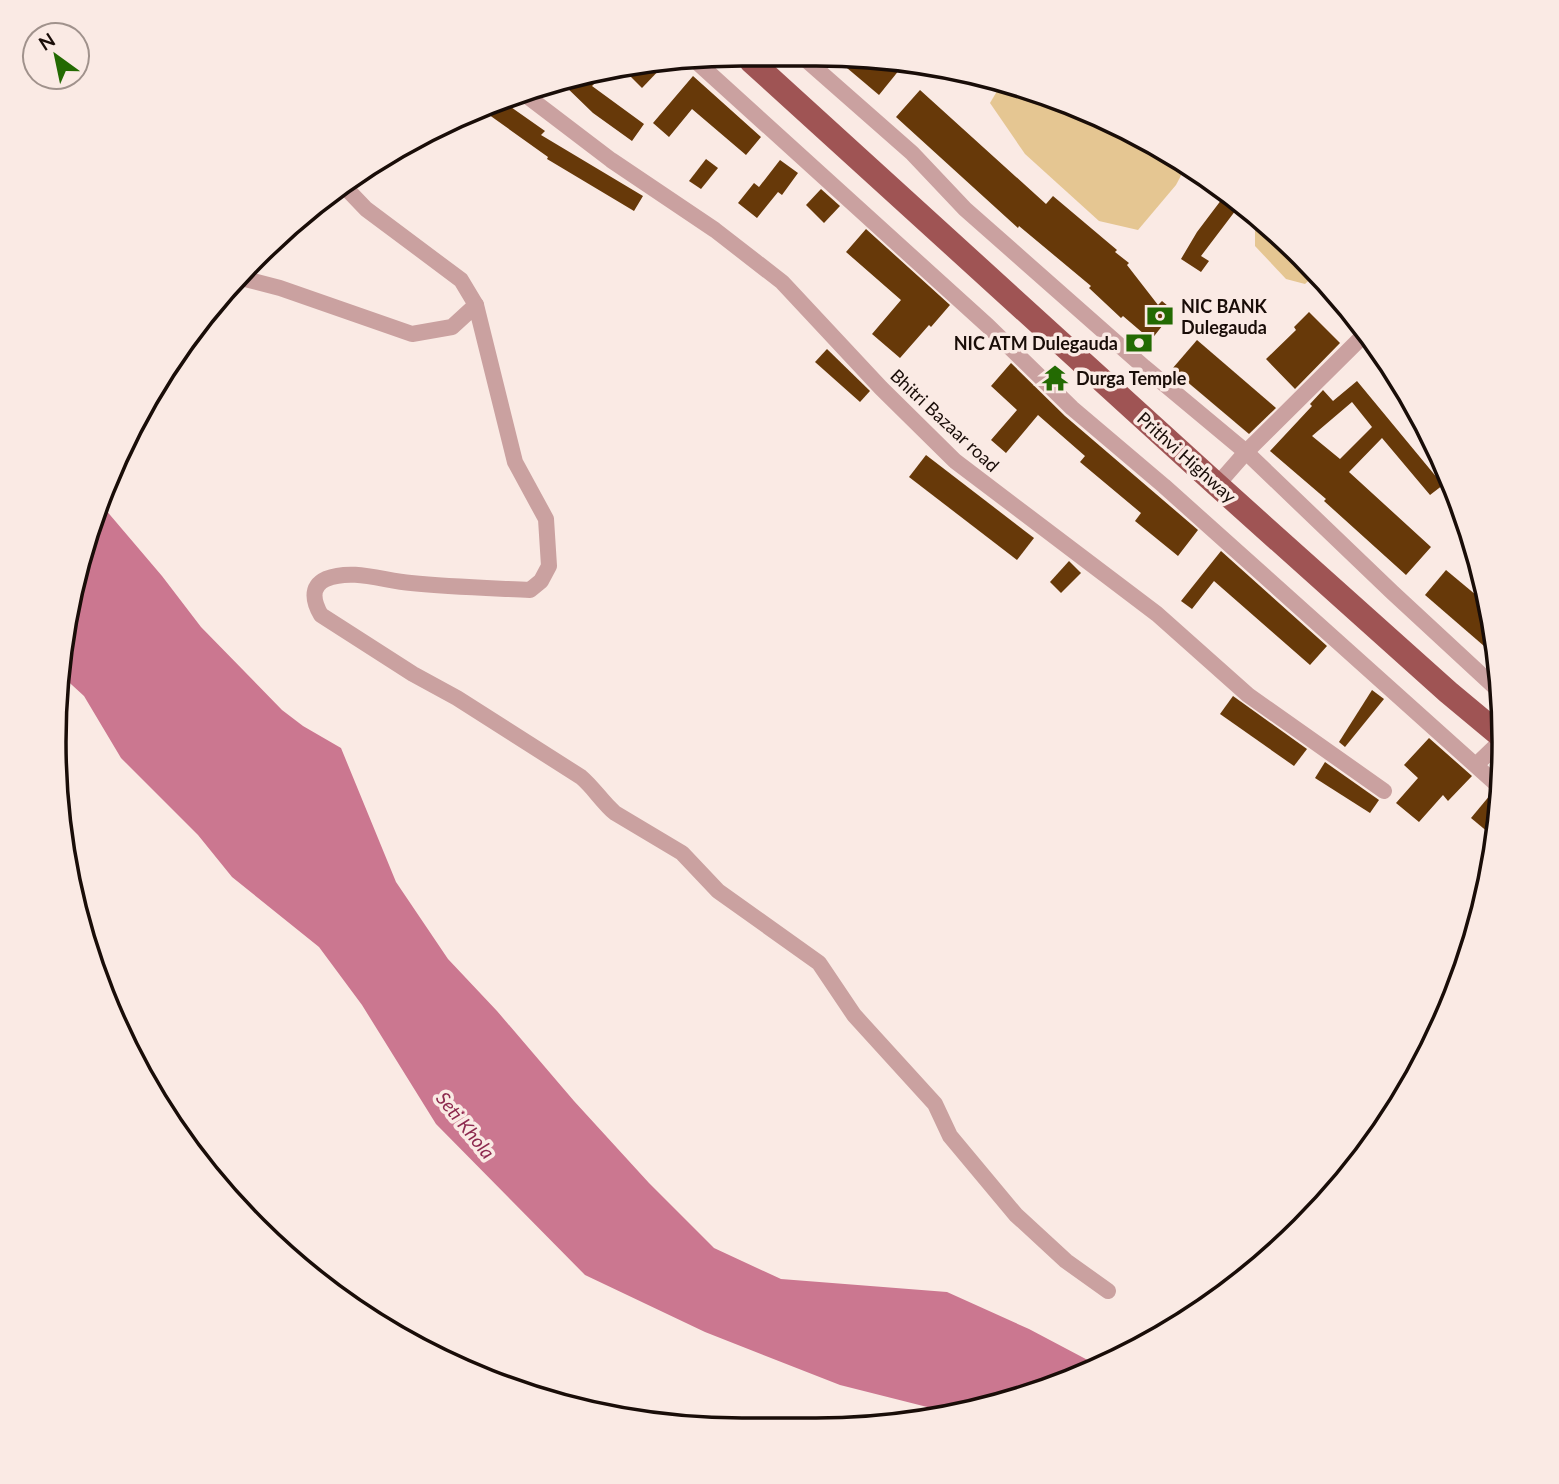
<svg xmlns="http://www.w3.org/2000/svg" width="1559" height="1484" font-family="Lato,sans-serif">
  <style>
    .green { fill: #e5c692 }
    .water { fill: #cb7790 }
    .building { fill: #673909; fill-rule: evenodd }
    .lines { fill: none; stroke-linecap: round; stroke-linejoin: round }
    .minor { stroke: #caa1a0; stroke-width: 16 }
    .trunk { stroke: #9f5454; stroke-width: 24 }
    .labels { text-anchor: middle; dominant-baseline: central; stroke-width: 7; stroke-linejoin: round; paint-order: stroke }
    .poi-label { font-size: 18px; font-weight: bold; fill: #190d08; stroke: #faeae4; text-anchor: start }
    .street-label { font-size: 18px; fill: #190d08; stroke: #faeae4 }
    .water-label { font-size: 19px; font-style: italic; fill: #8d294e; stroke: #faeae4 }
    .rim { fill: none; stroke: #190d08; stroke-width: 3.5 }
  </style>
  <rect width="100%" height="100%" fill="#faeae4"/>
  <g class="green">
    <path d="M1003,81L1122,125L1186,166L1176,185L1138,230L1099,221L1025,154L990,103Z"/>
    <path d="M1255,215L1317,273L1305,284L1286,279L1255,246Z"/>
  </g>
  <path class="water" d="M99,502L162,576L201,627L282,710L303,726L341,748L396,882L448,959L497,1011L574,1101L649,1183L714,1248L781,1279L947,1292L1029,1329L1099,1366L1038,1393L951,1413L840,1385L705,1332L585,1275L436,1124L362,1005L319,947L232,877L198,835L121,758L84,696L60,674V653L91,521Z"/>
  <g class="building">
    <path d="M862,56L890,60L900,69L879,95L834,57Z"/>
    <path d="M664,65L642,88L628,74L635,66Z"/>
    <path d="M593,72L600,78L592,86L644,124L632,141L593,113L561,82Z"/>
    <path d="M693,76L761,137L746,155L692,109L669,137L653,123Z"/>
    <path d="M920,90L1046,204L1053,196L1117,250L1115,252L1129,263L1127,265L1158,305L1162,301L1174,311L1151,340L1123,316L1121,318L1089,288L1091,286L1019,226L1018,228L896,117Z"/>
    <path d="M501,100L545,131L541,135L643,196L634,211L547,159L548,157L478,107Z"/>
    <path d="M706,159L718,168L701,189L689,181Z"/>
    <path d="M780,160L798,173L782,195L778,192L757,218L738,203L754,183L759,187Z"/>
    <path d="M821,189L840,206L824,223L806,205Z"/>
    <path d="M1228,191L1242,202L1201,256L1209,261L1201,272L1181,259L1197,232Z"/>
    <path d="M866,229L950,305L931,327L929,325L900,358L872,334L901,300L846,252Z"/>
    <path d="M1309,312L1340,343L1295,389L1266,359L1296,330L1294,327Z"/>
    <path d="M1197,340L1276,408L1249,434L1172,369Z"/>
    <path d="M827,349L870,391L860,402L815,362Z"/>
    <path d="M1011,363L1065,416L1198,530L1178,556L1135,521L1141,513L1080,462L1085,456L1038,415L1006,453L991,440L1017,410L991,386Z"/>
    <path d="M1357,381L1443,485L1430,495L1382,438L1349,472L1431,547L1406,575L1324,501L1326,499L1270,451L1312,406L1310,404L1323,390L1333,401ZM1352,402L1372,427L1340,459L1312,436Z"/>
    <path d="M926,455L1034,538L1017,560L909,477Z"/>
    <path d="M1221,551L1327,646L1310,665L1214,581L1192,609L1181,601Z"/>
    <path d="M1069,561L1081,573L1061,593L1050,582Z"/>
    <path d="M1446,570L1488,605L1499,659L1425,595Z"/>
    <path d="M1372,690L1384,699L1345,747L1339,742Z"/>
    <path d="M1233,696L1307,749L1294,766L1220,714Z"/>
    <path d="M1429,738L1472,776L1448,801L1443,795L1419,822L1396,803L1418,778L1404,765Z"/>
    <path d="M1325,762L1379,800L1370,813L1315,778Z"/>
    <path d="M1491,794L1501,801L1495,838L1471,818Z"/>
  </g>
  <g class="lines">
    <g class="minor">
      <path d="M804,58L912,153L965,209L1144,367L1246,452L1392,592L1500,692"/>
      <path d="M698,63L988,326L1072,408L1164,486L1503,790"/>
      <path d="M523,93L611,160L715,230L782,282L881,388L955,461L1157,614L1248,695L1384,791"/>
      <path d="M343,185L366,209L461,280L476,305"/>
      <path d="M237,277L280,288L412,334L452,327L476,305L515,462L546,519L549,566L541,581L530,590C490,588 451,587 411,583C384,581 353,568 326,579C309,587 314,603 321,615L413,674L457,698L581,777C594,788 602,802 615,813L682,853L718,891L819,963L854,1015L935,1104L950,1136L1016,1215L1066,1261L1108,1291"/>
      <path d="M1217,485L1246,452L1366,333"/>
      <path d="M1476,765L1502,740"/>
    </g>
    <path class="trunk" d="M751,61L1217,485L1448,692L1502,737"/>
  </g>
  <defs>
    <g id="bank-bare" transform="scale(2.1)"><path d="M-6-4H6V4H-6ZM0-2.3a2.3 2.3 0 1 0 0 4.6a2.3 2.3 0 1 0 0-4.6Z" fill="#236a02" stroke="#faeae4" stroke-width="2.5" paint-order="stroke"/></g>
    <g id="temple-bare" transform="scale(2.1)"><path d="M0-6L5-2H3V0L6.5 2.5H4V6H1.5V3h-3V6H-4V2.5H-6.5L-3 0V-2H-5Z" fill="#236a02" stroke="#faeae4" stroke-width="2.5" paint-order="stroke"/></g>
  </defs>
  <g fill-rule="evenodd">
    <use href="#bank-bare" x="1160" y="316"/>
    <use href="#bank-bare" x="1139" y="343"/>
    <use href="#temple-bare" x="1055" y="378"/>
  </g>
  <g class="labels">
    <g class="poi-label">
      <text x="1181" y="306">NIC BANK<tspan x="1181" dy="21">Dulegauda</tspan></text>
      <text x="1118" y="343" text-anchor="end">NIC ATM Dulegauda</text>
      <text x="1076" y="378">Durga Temple</text>
    </g>
    <g class="street-label">
      <text transform="translate(945 420) rotate(43)">Bhitri Bazaar road</text>
      <text transform="translate(1187 457) rotate(42)">Prithvi Highway</text>
    </g>
    <g class="water-label">
      <text transform="translate(466 1125) rotate(51)">Seti Khola</text>
    </g>
  </g>
  <path d="M0 0H1559V1484H0ZM742 66H816A676 676 0 0 1 1492 742V742A676 676 0 0 1 816 1418H742A676 676 0 0 1 66 742V742A676 676 0 0 1 742 66Z" fill="#faeae4" fill-rule="evenodd"/>
  <path class="rim" d="M742 66H816A676 676 0 0 1 1492 742V742A676 676 0 0 1 816 1418H742A676 676 0 0 1 66 742V742A676 676 0 0 1 742 66Z"/>
  <g transform="translate(56 56) rotate(327)"><circle r="33" fill="#faeae4" stroke="#a0928c" stroke-width="2"/>
  <path d="M0-5L12 26L0 18L-12 26Z" fill="#236a02"/>
  <text y="-10" font-size="19" font-weight="bold" text-anchor="middle" fill="#190d08">N</text>
  </g>
</svg>
